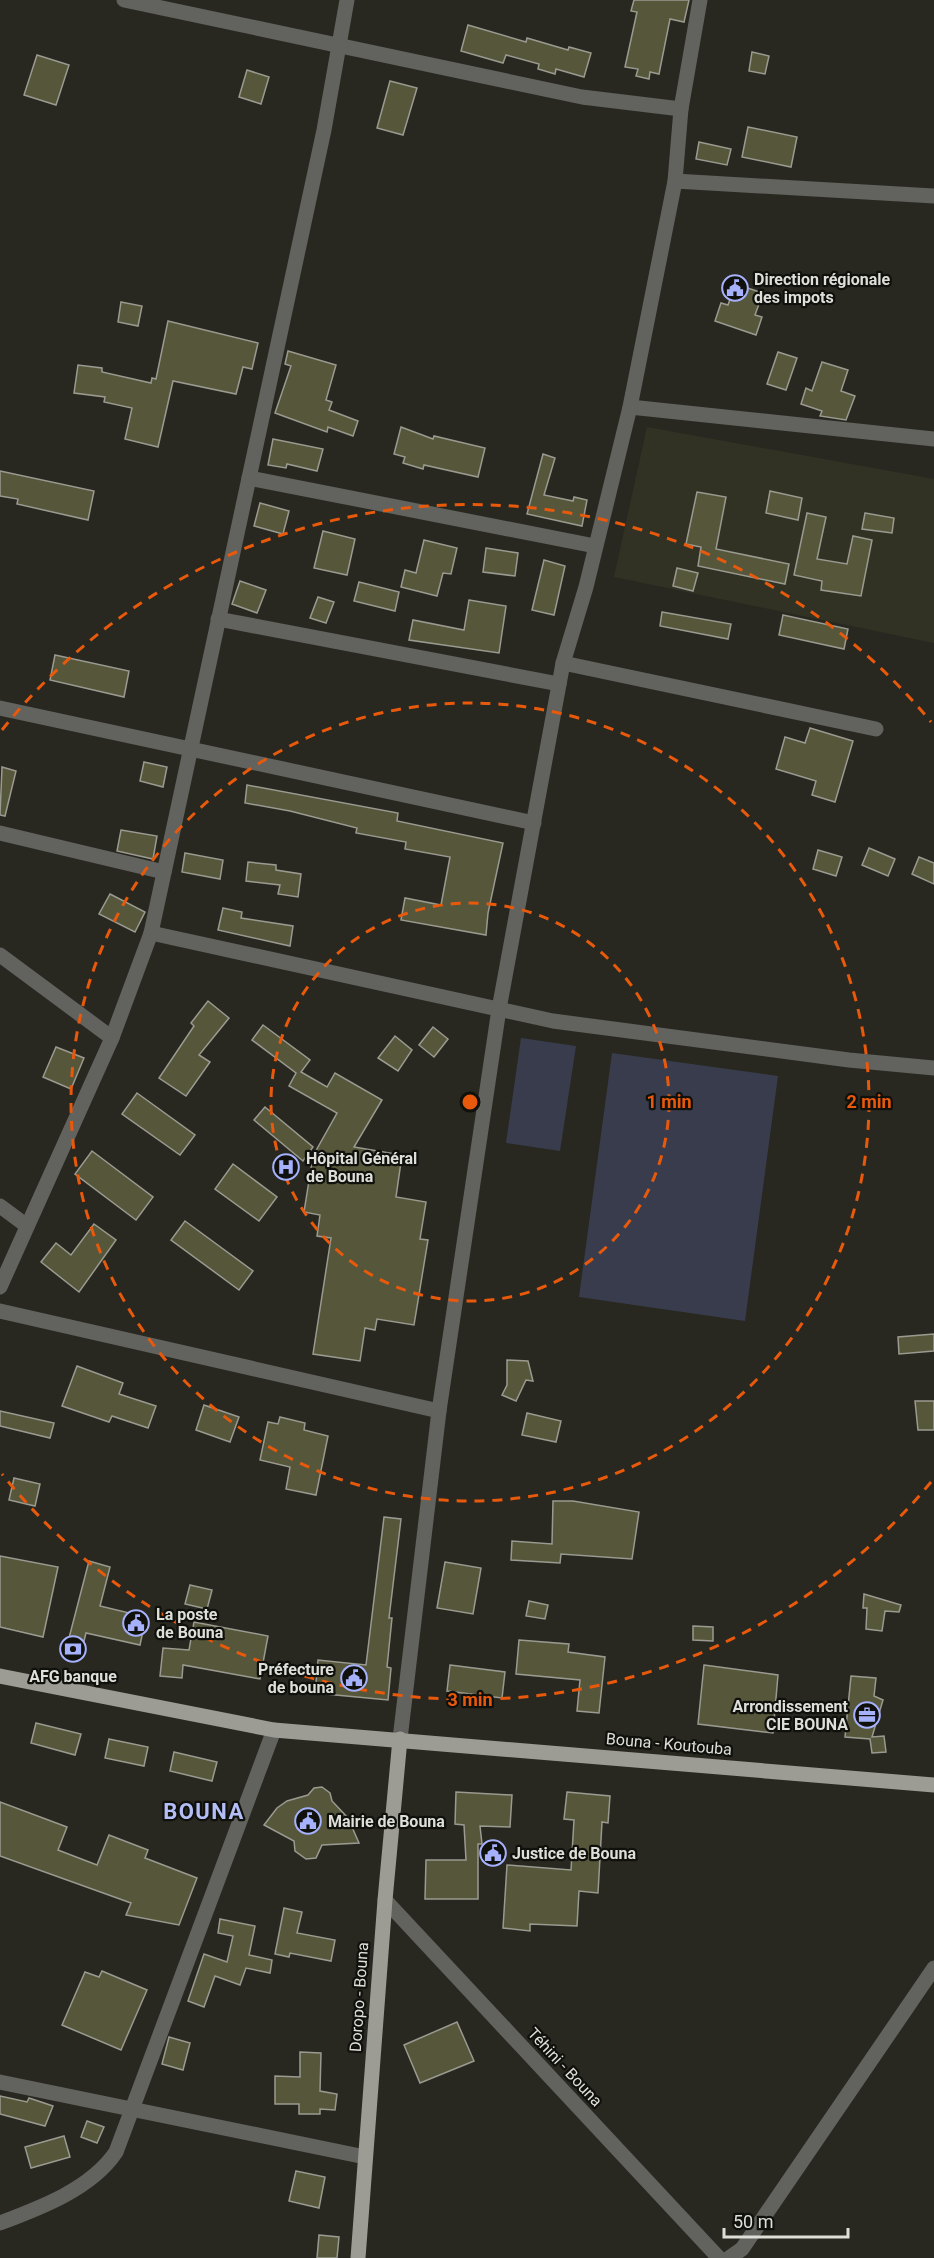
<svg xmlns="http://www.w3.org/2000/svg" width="934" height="2258" font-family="Roboto,sans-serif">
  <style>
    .built { fill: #323224 }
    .green { fill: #393c4c }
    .building { fill: #56563b; stroke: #9a9a91; stroke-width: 1.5 }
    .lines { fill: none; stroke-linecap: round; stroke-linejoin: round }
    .minor { stroke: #62625e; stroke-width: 15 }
    .major { stroke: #9c9c94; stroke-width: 15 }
    .ring { fill: none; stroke: #e8590c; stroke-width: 3; stroke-dasharray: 10 8 }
    .labels { text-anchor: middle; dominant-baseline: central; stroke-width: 4.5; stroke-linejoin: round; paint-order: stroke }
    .poi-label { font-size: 16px; font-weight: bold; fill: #dfdfda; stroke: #10100d; text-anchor: start }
    .street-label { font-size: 16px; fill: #dfdfda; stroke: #10100d }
    .district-label { font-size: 22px; font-weight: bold; letter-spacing: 1.5px; fill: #b4bef6; stroke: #10100d }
    .centre { fill: #e8590c; stroke: #10100d; stroke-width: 3 }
    .ring-label { font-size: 18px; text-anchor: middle; font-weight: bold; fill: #e8590c; stroke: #10100d; stroke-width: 4.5; stroke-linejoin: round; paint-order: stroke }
  </style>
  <rect width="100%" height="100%" fill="#282820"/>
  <path class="built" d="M647,427L934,479V643L614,577Z"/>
  <g class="green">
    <path d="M521,1038L576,1046L560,1151L506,1143Z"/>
    <path d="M612,1053L778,1076L745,1321L579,1297Z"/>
  </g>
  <g class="building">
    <path d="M634,0H689L684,22L670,19L659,74L650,72L649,79L636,76L638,69L625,67L637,12L631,11Z"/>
    <path d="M468,25L526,42L527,38L568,50L569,47L591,53L584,77L556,69L555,74L538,69L539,64L506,55L503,63L461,51Z"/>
    <path d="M752,52L769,56L765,74L749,71Z"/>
    <path d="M37,55L69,65L56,105L24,95Z"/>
    <path d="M247,70L269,77L261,104L239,97Z"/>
    <path d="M390,81L417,88L403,135L377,128Z"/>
    <path d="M748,127L797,137L791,167L742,157Z"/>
    <path d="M699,142L731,149L727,165L696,159Z"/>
    <path d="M735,284L763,293L755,315L762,317L756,335L715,321L721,303L728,305Z"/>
    <path d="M121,302L142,306L138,326L118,322Z"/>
    <path d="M168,321L258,343L252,369L243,367L236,394L173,381L158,447L125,439L132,408L104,402L105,397L74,393L78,365L102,368V372L151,383L152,378L156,379Z"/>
    <path d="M288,351L336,365L326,400L332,402L329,410L358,421L353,436L328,427L327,432L275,413L291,366L285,364Z"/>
    <path d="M778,352L797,358L786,390L767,384Z"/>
    <path d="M822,362L848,370L841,391L855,396L846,420L820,416L822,411L801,404L806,388L812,391Z"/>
    <path d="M401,427L433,439L434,436L485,448L478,477L424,465L423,469L403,463L405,457L394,454Z"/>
    <path d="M273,439L323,449L317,471L287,464L286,468L268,465Z"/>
    <path d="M543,454L555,458L544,495L573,501L574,497L587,500L582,526L527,514Z"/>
    <path d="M0,471L94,491L88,520L17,504L18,499L0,496Z"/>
    <path d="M770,491L802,498L798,520L766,513Z"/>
    <path d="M697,492L726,497L716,549L789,564L785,584L698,566L701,547L686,544Z"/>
    <path d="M260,503L289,511L283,534L254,526Z"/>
    <path d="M807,513L826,517L817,559L847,564L853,536L872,540L861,596L821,590L822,581L794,575Z"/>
    <path d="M865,513L894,518L892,533L862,529Z"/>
    <path d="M323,531L355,539L347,575L314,568Z"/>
    <path d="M424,540L457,548L451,574L443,573L437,596L401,587L405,570L416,573Z"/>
    <path d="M486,548L518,553L515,576L483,572Z"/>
    <path d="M544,560L565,566L554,615L532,610Z"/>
    <path d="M677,568L698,573L693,591L673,586Z"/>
    <path d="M240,581L266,590L257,613L232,604Z"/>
    <path d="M359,582L399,592L395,611L354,601Z"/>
    <path d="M318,597L334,602L326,623L310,618Z"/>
    <path d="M469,600L506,606L499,653L409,640L413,620L464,630Z"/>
    <path d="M662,612L731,624L728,639L660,626Z"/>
    <path d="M783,615L848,629L844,649L779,635Z"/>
    <path d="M55,655L129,671L124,697L50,680Z"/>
    <path d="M810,728L853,741L835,802L812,795L816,781L776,769L785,737L805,743Z"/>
    <path d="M144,762L167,767L163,787L140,781Z"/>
    <path d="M2,767L16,771L5,816L0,815Z"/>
    <path d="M247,785L398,813L397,821L503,843L488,913L486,935L401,920L405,898L441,905L450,857L405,849L406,842L356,833L357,828L290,811L245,803Z"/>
    <path d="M121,830L157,836L153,859L117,851Z"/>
    <path d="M869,848L895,859L888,876L862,865Z"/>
    <path d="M818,850L842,857L836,876L813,869Z"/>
    <path d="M185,853L223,860L220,879L182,872Z"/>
    <path d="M919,857L934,863V884L912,874Z"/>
    <path d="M248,862L276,865V870L301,874L298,897L278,894L280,885L246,881Z"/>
    <path d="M110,894L145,912L135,932L99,914Z"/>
    <path d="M223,908L242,912L241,918L293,926L290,946L218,930Z"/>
    <path d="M208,1001L229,1018L199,1055L210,1062L186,1096L159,1078L194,1026L191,1023Z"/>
    <path d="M263,1025L310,1060L301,1072L327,1087L335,1073L382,1100L354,1147L402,1155L396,1197L426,1202L420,1239L428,1240L414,1325L377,1319L375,1330L365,1328L360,1361L313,1354L331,1238L317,1236L320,1215L304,1212L313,1156L337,1113L289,1086L296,1073L252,1040Z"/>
    <path d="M433,1027L448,1039L434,1057L419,1045Z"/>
    <path d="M395,1036L412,1050L398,1071L378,1058Z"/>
    <path d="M56,1047L84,1058L71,1089L43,1077Z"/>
    <path d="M137,1093L195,1135L180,1155L122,1114Z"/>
    <path d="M265,1107L313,1147L303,1161L254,1120Z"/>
    <path d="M92,1151L153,1197L136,1220L75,1174Z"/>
    <path d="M233,1164L277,1197L259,1221L215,1189Z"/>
    <path d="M185,1221L253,1271L239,1290L171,1240Z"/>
    <path d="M94,1224L116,1240L79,1292L41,1262L56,1243L71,1255Z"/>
    <path d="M934,1334V1351L899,1354L898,1337Z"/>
    <path d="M507,1360L528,1361L533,1381L526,1380L516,1401L502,1395L507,1385Z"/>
    <path d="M77,1366L123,1383L119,1394L156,1406L148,1428L112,1416L109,1422L62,1406Z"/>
    <path d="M915,1401H934V1430H918Z"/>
    <path d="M204,1405L239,1417L230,1442L196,1430Z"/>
    <path d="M0,1411L54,1423L50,1438L0,1426Z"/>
    <path d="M527,1413L561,1421L556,1442L522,1435Z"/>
    <path d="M280,1417L305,1423L304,1430L328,1436L316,1495L286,1489L290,1467L260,1460L268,1422L278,1424Z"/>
    <path d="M14,1478L40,1484L35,1506L9,1500Z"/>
    <path d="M553,1501H573L639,1512L632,1559L561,1554L560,1563L511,1560L512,1541L552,1544Z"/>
    <path d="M384,1517L401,1519L389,1618H392L387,1667L391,1668L388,1700L315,1693L318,1660L366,1665Z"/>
    <path d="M0,1556L58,1567L43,1637L0,1627Z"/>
    <path d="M89,1561L110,1567L100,1606L146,1617L140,1645L86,1633L84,1641L69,1638Z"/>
    <path d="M445,1562L481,1568L473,1614L437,1608Z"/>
    <path d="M190,1585L212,1590L207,1609L185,1604Z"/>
    <path d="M864,1594L901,1605L899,1612L885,1611L882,1631L866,1629L867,1608H863Z"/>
    <path d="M529,1601L548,1605L545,1619L526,1616Z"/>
    <path d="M194,1622L268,1636L260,1679L183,1665L182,1678L160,1676L163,1648L189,1650Z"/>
    <path d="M693,1626L713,1627V1641L693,1640Z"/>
    <path d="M519,1640L569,1644L568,1652L605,1657L599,1713L577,1711L580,1680L516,1674Z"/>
    <path d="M450,1665L505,1672L502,1698L447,1691Z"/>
    <path d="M704,1665L778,1675L773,1733L698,1724Z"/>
    <path d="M851,1676L876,1678L874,1696L883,1700L872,1737L884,1736L886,1752L872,1753L870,1739L845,1737Z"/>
    <path d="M36,1723L81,1734L75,1755L31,1743Z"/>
    <path d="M109,1739L148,1747L144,1766L105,1758Z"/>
    <path d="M174,1752L217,1762L212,1781L170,1771Z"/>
    <path d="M322,1787L330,1793L332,1801L348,1818L359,1843L322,1845L316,1858L306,1859L295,1851L294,1841L264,1825L277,1808L287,1801L308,1795L314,1788Z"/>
    <path d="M456,1792L512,1795L510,1827L480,1826L482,1844H478V1899H425L426,1860H466L464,1825L455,1824Z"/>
    <path d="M567,1792L610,1796L608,1823L602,1822L598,1893L579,1891L577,1926L530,1924V1931L503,1928L507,1865L571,1870L574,1820L564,1819Z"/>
    <path d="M0,1802L67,1827L58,1850L97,1865L109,1835L148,1850L145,1858L197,1878L179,1925L126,1915L131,1903L0,1856Z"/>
    <path d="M284,1908L302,1912L297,1933L335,1940L331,1961L290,1953L289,1957L275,1954Z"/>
    <path d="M220,1919L255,1926L249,1955L272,1960L270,1973L246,1968L240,1985L215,1976L204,2007L188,2001L204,1954L227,1962L233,1936L218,1933Z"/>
    <path d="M102,1971L147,1990L121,2050L62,2025L85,1972L99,1977Z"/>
    <path d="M457,2022L474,2061L420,2083L404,2045Z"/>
    <path d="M169,2037L190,2043L183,2070L162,2064Z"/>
    <path d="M300,2052L321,2053L320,2091L337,2094L335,2110L320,2109V2114H299V2104H275V2076L300,2077Z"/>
    <path d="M0,2096L27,2102L29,2098L53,2106L45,2126L0,2114Z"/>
    <path d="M87,2121L104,2127L97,2143L81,2137Z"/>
    <path d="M64,2136L70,2157L31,2168L25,2147Z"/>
    <path d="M296,2171L325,2177L319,2208L289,2201Z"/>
    <path d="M319,2235L339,2237L337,2258H317Z"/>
  </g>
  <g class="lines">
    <g class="minor">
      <path d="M124,0L582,97L681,109"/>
      <path d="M675,181L934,196"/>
      <path d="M630,407L934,439"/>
      <path d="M249,478L595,546"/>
      <path d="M218,619L559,684"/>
      <path d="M563,663L876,729"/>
      <path d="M0,708L534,823"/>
      <path d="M0,833L164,872"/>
      <path d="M151,933L553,1021L849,1060L934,1068"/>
      <path d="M0,955L112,1038"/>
      <path d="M0,1206L27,1226"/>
      <path d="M0,1287L112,1038L151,933L324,130L347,0"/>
      <path d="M0,1311L439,1411"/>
      <path d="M400,1739L439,1411L499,1009L563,663L586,587L630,407L675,181L681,109L700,0"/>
      <path d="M385,1900L719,2258"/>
      <path d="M0,2082L365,2157"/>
      <path d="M0,2223C40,2208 91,2189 116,2152L274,1730"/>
      <path d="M729,2258L742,2249L934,1968"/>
    </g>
    <g class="major">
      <path d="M0,1676L274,1730L934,1785"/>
      <path d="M358,2258L385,1900L400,1739"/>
    </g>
  </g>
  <g class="ring">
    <circle cx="470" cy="1102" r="199"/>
    <circle cx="470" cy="1102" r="399"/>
    <path d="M931 1482A598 598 0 0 1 2 1474M2 730A598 598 0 0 1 931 722"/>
  </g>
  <defs>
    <g id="civic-ring" transform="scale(1.35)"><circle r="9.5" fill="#10100d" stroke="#a6b1fc" stroke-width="1.5"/><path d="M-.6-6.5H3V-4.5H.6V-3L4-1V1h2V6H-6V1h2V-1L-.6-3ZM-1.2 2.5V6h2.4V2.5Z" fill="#a6b1fc"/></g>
    <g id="hospital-ring" transform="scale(1.35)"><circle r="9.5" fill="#10100d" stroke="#a6b1fc" stroke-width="1.5"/><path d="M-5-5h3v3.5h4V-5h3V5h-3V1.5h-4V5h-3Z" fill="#a6b1fc"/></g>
    <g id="bank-ring" transform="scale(1.35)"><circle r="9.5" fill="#10100d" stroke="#a6b1fc" stroke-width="1.5"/><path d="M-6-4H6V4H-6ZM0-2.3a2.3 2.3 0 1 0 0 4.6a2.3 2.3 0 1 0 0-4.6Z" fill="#a6b1fc"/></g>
    <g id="office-ring" transform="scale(1.35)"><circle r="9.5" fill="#10100d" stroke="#a6b1fc" stroke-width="1.5"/><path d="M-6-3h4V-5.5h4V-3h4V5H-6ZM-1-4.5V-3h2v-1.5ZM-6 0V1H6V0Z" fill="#a6b1fc"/></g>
  </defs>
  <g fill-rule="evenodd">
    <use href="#civic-ring" x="735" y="288"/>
    <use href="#hospital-ring" x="286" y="1167"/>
    <use href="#civic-ring" x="136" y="1623"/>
    <use href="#bank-ring" x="73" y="1649"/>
    <use href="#civic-ring" x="354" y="1678"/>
    <use href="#office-ring" x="867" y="1715"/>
    <use href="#civic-ring" x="308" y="1821"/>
    <use href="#civic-ring" x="493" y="1853"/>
  </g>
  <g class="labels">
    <g class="poi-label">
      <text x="754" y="279">Direction régionale<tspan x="754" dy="18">des impots</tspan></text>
      <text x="306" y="1158">Hôpital Général<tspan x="306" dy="18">de Bouna</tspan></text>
      <text x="156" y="1614">La poste<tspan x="156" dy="18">de Bouna</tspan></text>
      <text x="334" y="1669" text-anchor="end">Préfecture<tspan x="334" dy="18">de bouna</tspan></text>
      <text x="73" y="1676" text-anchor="middle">AFG banque</text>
      <text x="848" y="1706" text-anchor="end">Arrondissement<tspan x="848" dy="18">CIE BOUNA</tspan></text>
      <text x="328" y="1821">Mairie de Bouna</text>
      <text x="512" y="1853">Justice de Bouna</text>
    </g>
    <g class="street-label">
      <text transform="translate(669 1744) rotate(5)">Bouna - Koutouba</text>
      <text transform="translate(359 1997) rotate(-86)">Doropo - Bouna</text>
      <text transform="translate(565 2067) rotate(47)">Téhini - Bouna</text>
    </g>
    <g class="district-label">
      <text x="204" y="1811">BOUNA</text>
    </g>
  </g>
  <circle cx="470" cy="1102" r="9" class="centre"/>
  <g class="ring-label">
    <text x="669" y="1108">1 min</text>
    <text x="869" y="1108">2 min</text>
    <text x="470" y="1706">3 min</text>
  </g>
  <path d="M724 2228v9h124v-9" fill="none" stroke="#dfdfda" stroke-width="3"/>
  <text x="733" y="2228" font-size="18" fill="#dfdfda" stroke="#10100d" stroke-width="4.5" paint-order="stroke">50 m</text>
</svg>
